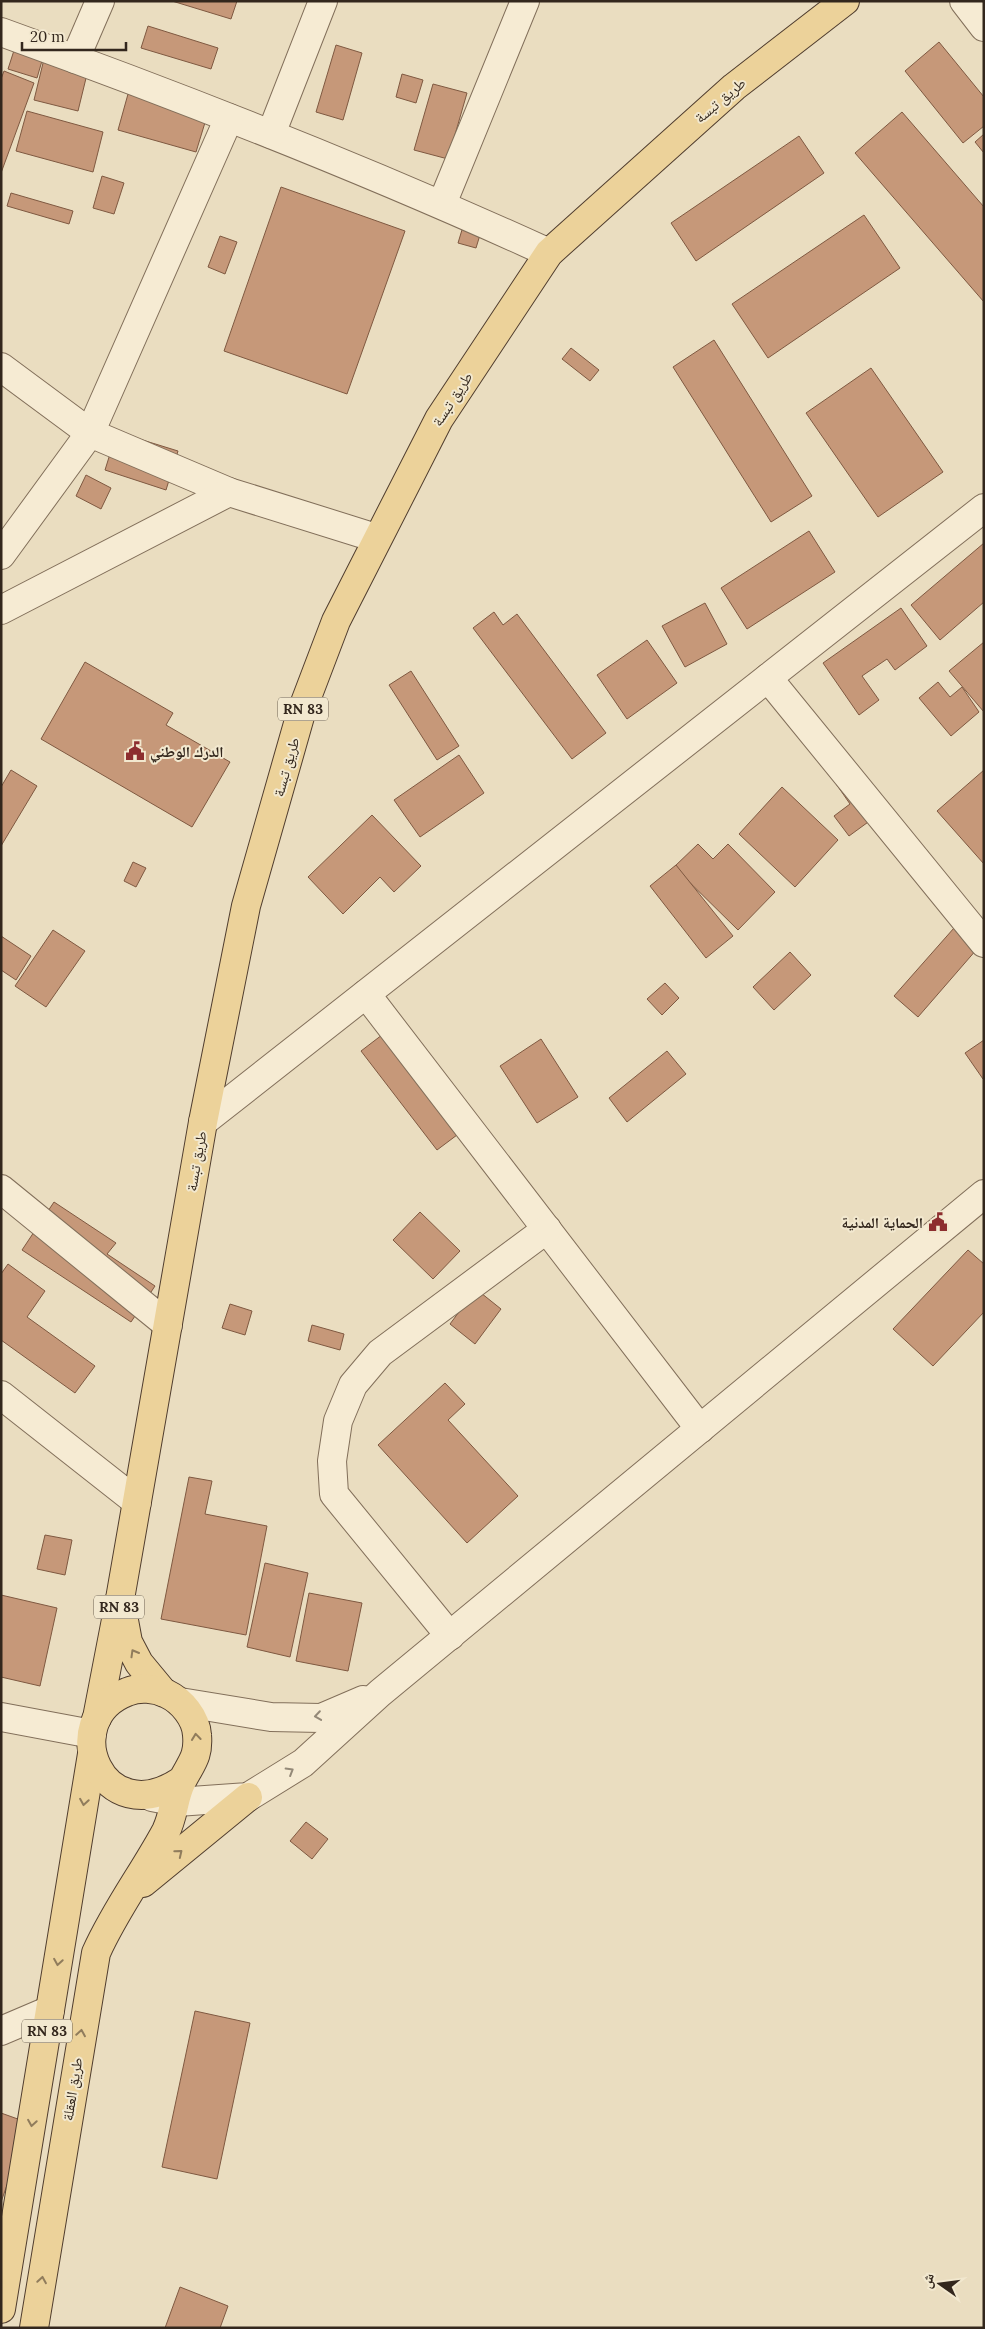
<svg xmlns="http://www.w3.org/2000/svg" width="985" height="2329" font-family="Lora,'Noto Naskh Arabic',serif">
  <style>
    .building { fill: #c69879; stroke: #7f5941 }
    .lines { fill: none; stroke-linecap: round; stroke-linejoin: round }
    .minor-casing { stroke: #826f5a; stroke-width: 30 }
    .primary-casing { stroke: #503d2e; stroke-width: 30 }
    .minor { stroke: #f6ebd3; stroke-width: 28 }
    .primary { stroke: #ecd29a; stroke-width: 28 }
    .oneway { stroke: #907c5c }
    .oneway2 { stroke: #948978 }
    .labels { text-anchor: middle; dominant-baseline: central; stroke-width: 4; stroke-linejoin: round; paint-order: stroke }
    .shield { fill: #f2e8cf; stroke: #6c6152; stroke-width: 1 }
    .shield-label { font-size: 14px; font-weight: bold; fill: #33271d }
    .street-label { font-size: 15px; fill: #33271d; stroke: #f2e8cf }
    .poi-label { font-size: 15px; font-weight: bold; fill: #33271d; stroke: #f2e8cf; text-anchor: start }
  </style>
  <rect width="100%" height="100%" fill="#eaddc0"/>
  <g class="building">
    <path d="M172,1H237L231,19Z"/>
    <path d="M148,26L218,48L211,69L141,48Z"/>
    <path d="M18,38L46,47L37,78L8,69Z"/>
    <path d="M939,42L984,97V126L963,143L905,71Z"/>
    <path d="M336,45L362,53L343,120L316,112Z"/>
    <path d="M44,59L88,70L78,111L34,100Z"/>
    <path d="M4,71L34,83L1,173V79Z"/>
    <path d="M402,74L423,80L416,103L396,97Z"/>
    <path d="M433,84L467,93L448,159L414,150Z"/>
    <path d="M128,94L207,116L196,152L118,130Z"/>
    <path d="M27,111L103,132L93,172L16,151Z"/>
    <path d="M902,112L984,207V302L855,153Z"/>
    <path d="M984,134V153L975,142Z"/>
    <path d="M799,136L824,173L696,261L671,223Z"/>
    <path d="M102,176L124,183L114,214L93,208Z"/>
    <path d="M281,187L405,231L347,394L224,351Z"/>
    <path d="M11,193L73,211L69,224L7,206Z"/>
    <path d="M864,215L900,268L768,358L732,304Z"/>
    <path d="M465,220L483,225L476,248L458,243Z"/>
    <path d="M220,236L237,242L225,274L208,267Z"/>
    <path d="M714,340L812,496L771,522L673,367Z"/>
    <path d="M571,348L599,370L590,381L562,359Z"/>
    <path d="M871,368L943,472L878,517L806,413Z"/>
    <path d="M123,434L178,451L166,490L105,470L110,454Z"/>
    <path d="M86,475L111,488L101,509L76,496Z"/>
    <path d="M809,531L835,572L747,629L721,588Z"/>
    <path d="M984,543V602L940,640L911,605Z"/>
    <path d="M705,603L727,644L685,667L662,626Z"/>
    <path d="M901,608L927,646L895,670L887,659L862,676L879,700L859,715L823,663Z"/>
    <path d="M494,612L503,625L517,614L606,733L572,759L473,628Z"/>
    <path d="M647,640L677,683L627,719L597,675Z"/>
    <path d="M984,642V712L949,671Z"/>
    <path d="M85,662L173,713L166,725L230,762L192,827L41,739Z"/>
    <path d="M411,671L459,746L437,760L389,685Z"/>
    <path d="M938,682L950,697L962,687L979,712L951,736L919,698Z"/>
    <path d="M459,755L484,793L420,837L394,800Z"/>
    <path d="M851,760L886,809L849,836L834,816L850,804L830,775Z"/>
    <path d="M11,770L37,786L1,846V787Z"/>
    <path d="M984,770V864L937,811Z"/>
    <path d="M782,787L838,840L795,887L739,834Z"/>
    <path d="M372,815L421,866L394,892L380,877L343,914L308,877Z"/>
    <path d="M698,844L713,859L728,844L775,892L738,930L674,867Z"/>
    <path d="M133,862L146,868L136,887L124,881Z"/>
    <path d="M676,865L733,936L706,958L650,886Z"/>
    <path d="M954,928L977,949L918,1017L894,996Z"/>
    <path d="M53,930L85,951L46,1007L15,986Z"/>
    <path d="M1,936L31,956L16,980L1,970Z"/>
    <path d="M790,952L811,975L774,1010L753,987Z"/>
    <path d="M665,983L679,998L662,1015L647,999Z"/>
    <path d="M395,1025L477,1120L437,1150L361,1051Z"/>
    <path d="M541,1039L578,1097L537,1123L500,1066Z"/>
    <path d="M984,1040V1078L983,1079L965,1053Z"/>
    <path d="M667,1051L686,1074L627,1122L609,1098Z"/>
    <path d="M54,1202L116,1243L107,1254L155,1286L131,1322L22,1250Z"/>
    <path d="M420,1212L460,1251L433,1279L393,1240Z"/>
    <path d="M968,1250L984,1264V1312L933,1366L893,1329Z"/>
    <path d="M8,1264L45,1291L27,1317L95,1366L75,1393L1,1340V1274Z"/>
    <path d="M476,1289L501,1309L475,1344L450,1324Z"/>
    <path d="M230,1304L252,1311L245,1335L222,1328Z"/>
    <path d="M312,1325L344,1334L340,1350L308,1341Z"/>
    <path d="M445,1383L465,1404L448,1420L518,1496L467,1543L378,1445Z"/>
    <path d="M189,1477L212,1481L205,1514L267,1526L246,1635L161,1619Z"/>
    <path d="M45,1535L72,1540L65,1575L37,1569Z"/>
    <path d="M265,1563L308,1573L290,1657L247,1647Z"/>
    <path d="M309,1593L362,1603L348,1671L296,1661Z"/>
    <path d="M1,1595L57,1608L40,1686L1,1677Z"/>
    <path d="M306,1822L328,1839L312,1859L290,1841Z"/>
    <path d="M195,2011L250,2023L217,2179L162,2167Z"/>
    <path d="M1,2113L29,2123L1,2202Z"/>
    <path d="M180,2287L228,2306L220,2328H165Z"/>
  </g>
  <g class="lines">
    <g class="minor-casing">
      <g id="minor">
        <path d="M964,1L984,27"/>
        <path d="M1,32C187,99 370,171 549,253"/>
        <path d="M75,59L100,1"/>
        <path d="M271,134L323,1"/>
        <path d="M442,204L525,1"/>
        <path d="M1,367L90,433L229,492L376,538"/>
        <path d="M1,555L90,433L229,118"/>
        <path d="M1,610L229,492"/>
        <path d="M768,678L984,943"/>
        <path d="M366,994L700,1429"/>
        <path d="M203,1122L984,508"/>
        <path d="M1,1189L168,1325"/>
        <path d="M1,1395L137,1502"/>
        <path d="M450,1636L334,1494L332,1461L338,1421L353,1385L380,1353L547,1229"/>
        <path d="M180,1702L271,1717L321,1718L363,1700"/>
        <path d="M1,1717L92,1734"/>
        <path d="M152,1797L177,1802L248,1797L303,1763L380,1693L984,1194"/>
        <path d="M1,2031L50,2010"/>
      </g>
    </g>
    <g class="primary-casing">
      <g id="primary">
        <path d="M120,1599L203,1122L246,906L301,713L336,621L439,419L549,253L734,87L845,1"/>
        <path d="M97,1718L120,1599L128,1642L139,1663L163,1692"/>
        <path d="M143,1883L248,1797"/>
        <path d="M1,2309L92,1754"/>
        <path d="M34,2328L96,1953C115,1910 144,1872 166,1831C174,1815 174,1796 182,1781C191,1763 199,1757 197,1735C196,1718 182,1701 167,1694C155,1688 139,1687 127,1692C55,1720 102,1834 181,1781"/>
      </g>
    </g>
    <use href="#minor" class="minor"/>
    <use href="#primary" class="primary"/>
  </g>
  <defs><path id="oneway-chevron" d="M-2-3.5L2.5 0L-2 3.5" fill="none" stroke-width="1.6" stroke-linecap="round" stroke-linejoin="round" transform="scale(1.25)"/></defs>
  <g class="oneway">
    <use href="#oneway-chevron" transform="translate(134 1653) rotate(-120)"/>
    <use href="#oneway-chevron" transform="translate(196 1737) rotate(-96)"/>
    <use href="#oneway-chevron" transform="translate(84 1802) rotate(99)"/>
    <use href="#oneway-chevron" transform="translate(179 1853) rotate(-39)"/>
    <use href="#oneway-chevron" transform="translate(58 1962) rotate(99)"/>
    <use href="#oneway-chevron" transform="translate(81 2033) rotate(-81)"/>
    <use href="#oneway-chevron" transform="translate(32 2123) rotate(99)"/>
    <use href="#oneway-chevron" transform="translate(42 2280) rotate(-81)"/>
  </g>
  <g class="oneway2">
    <use href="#oneway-chevron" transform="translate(318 1716) rotate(172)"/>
    <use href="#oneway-chevron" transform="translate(290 1771) rotate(-31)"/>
  </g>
  <defs>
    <g id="civic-bare" transform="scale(1.5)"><path d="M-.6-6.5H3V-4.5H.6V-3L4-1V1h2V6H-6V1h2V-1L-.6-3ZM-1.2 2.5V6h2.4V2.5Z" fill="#8d2e2f" stroke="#f2e8cf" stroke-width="2.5" paint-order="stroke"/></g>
  </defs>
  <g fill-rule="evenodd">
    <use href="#civic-bare" x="135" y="751"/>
    <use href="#civic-bare" x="938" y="1222"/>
  </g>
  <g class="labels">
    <g class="shield">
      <rect x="278" y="697.5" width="50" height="23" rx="4"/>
      <rect x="94" y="1595.5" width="50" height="23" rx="4"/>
      <rect x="22" y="2019.5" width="50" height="23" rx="4"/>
    </g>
    <g class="shield-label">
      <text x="303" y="709">RN 83</text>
      <text x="119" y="1607">RN 83</text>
      <text x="47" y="2031">RN 83</text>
    </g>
    <g class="street-label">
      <text transform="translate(720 100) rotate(-40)">طريق تبسة</text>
      <text transform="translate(452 399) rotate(-57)">طريق تبسة</text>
      <text transform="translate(286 767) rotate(-74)">طريق تبسة</text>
      <text transform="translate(196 1161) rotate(-80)">طريق تبسة</text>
      <text transform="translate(72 2089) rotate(-81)">طريق العقلة</text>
    </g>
    <g class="poi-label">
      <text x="150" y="751">الدرك الوطني</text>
      <text x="923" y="1222" text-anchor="end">الحماية المدنية</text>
    </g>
  </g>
  <rect width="985" height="2329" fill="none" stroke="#33271d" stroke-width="5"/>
  <g transform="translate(940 2284) rotate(284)" stroke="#f2e8cf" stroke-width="4" paint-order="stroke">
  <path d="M0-4L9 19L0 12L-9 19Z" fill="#33271d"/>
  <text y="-8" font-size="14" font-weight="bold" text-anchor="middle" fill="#33271d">ش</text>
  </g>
  <path d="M22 42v8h104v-8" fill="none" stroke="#33271d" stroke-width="2.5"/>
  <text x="30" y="42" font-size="15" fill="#33271d" stroke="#f2e8cf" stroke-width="4" paint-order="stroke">20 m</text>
</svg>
